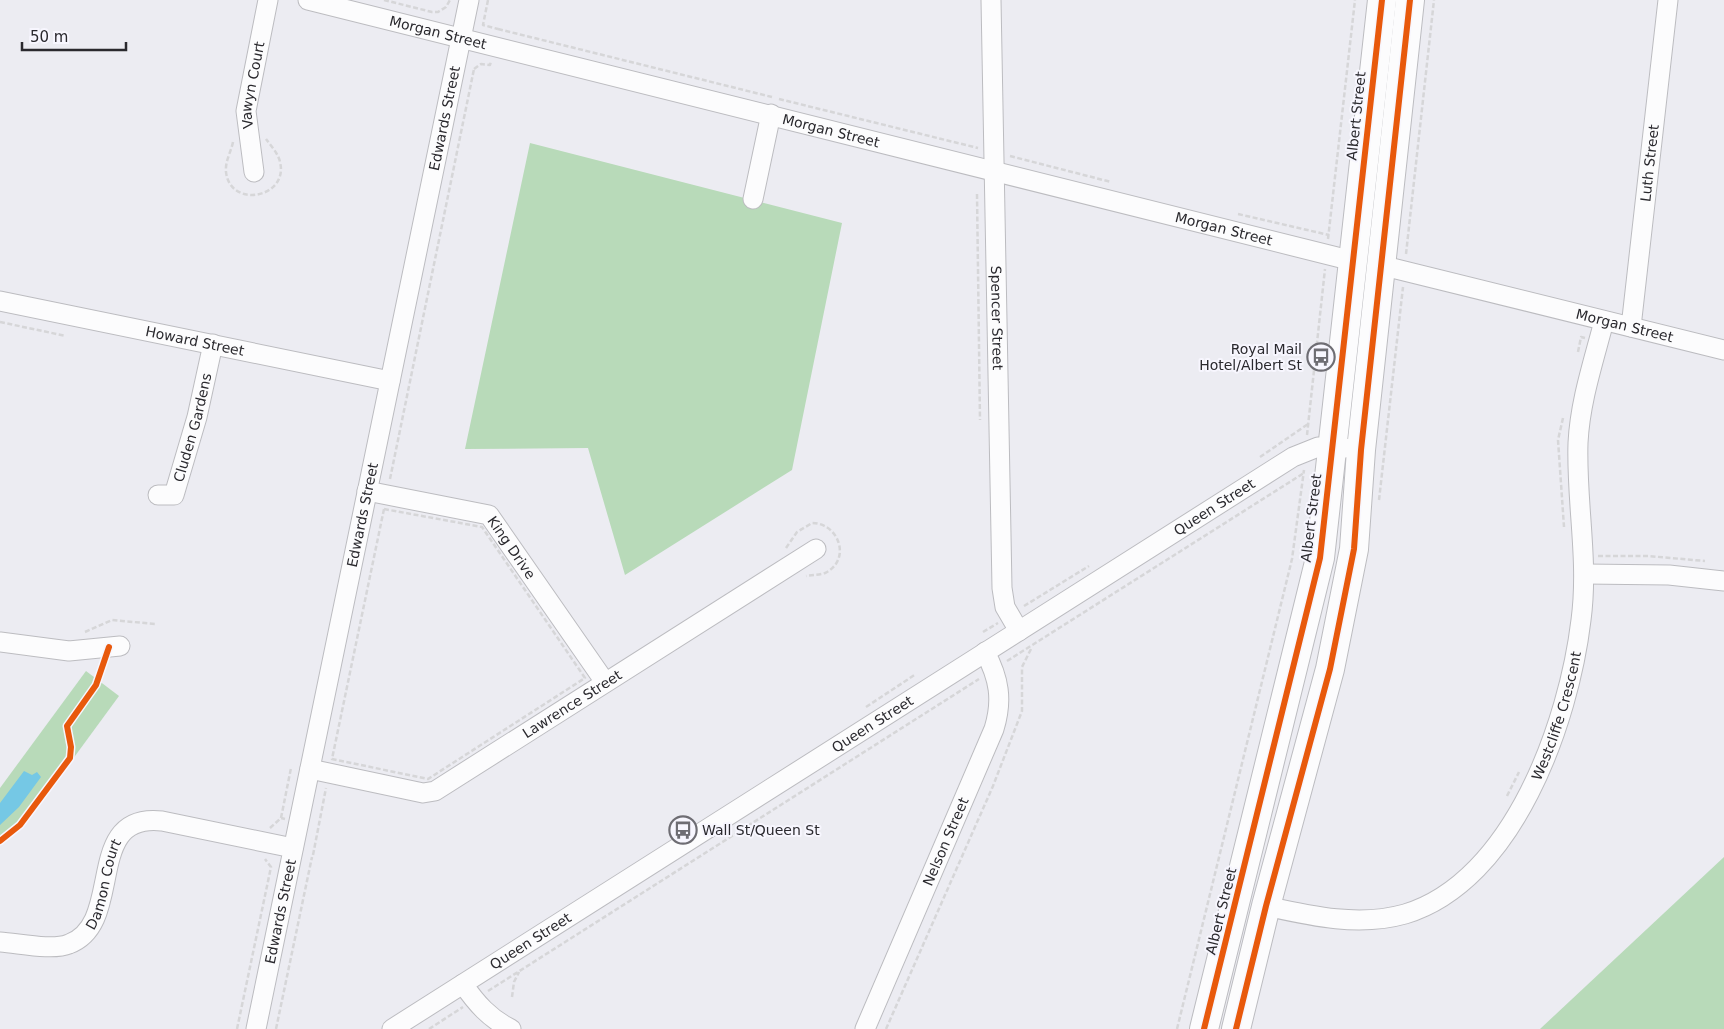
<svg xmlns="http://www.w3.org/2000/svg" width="1724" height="1029" font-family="'DejaVu Sans',sans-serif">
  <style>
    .green { fill: #b8dab9 }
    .water { fill: #75c8e5 }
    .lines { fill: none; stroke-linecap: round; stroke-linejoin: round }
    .minor-casing { stroke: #bcbcc0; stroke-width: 21 }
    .highway-casing { stroke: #bcbcc0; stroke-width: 30 }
    .path { stroke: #d6d6d8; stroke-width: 2.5; stroke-dasharray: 5 2.5; stroke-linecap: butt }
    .minor { stroke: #fcfcfd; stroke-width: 19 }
    .highway { stroke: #fcfcfd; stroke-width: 28 }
    .cycleway-casing { stroke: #f7f6fe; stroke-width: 9 }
    .cycleway { stroke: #e8590c; stroke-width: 6 }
    .labels { text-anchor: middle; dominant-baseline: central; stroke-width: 4; stroke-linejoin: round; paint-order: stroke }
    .street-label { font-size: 14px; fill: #2a292e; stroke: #f7f6fe }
    .poi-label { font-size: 14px; fill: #2a292e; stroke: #f7f6fe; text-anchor: end }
  </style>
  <rect width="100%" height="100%" fill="#ececf2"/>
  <g class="green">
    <path d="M530,143L842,223L792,470L625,575L588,448L465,449Z"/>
    <path d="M86,671L119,696L23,827L0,844V788Z"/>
    <path d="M1724,857V1029H1540Z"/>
  </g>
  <path class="water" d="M24,771L32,775L37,772L41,777L19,807L0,825V803Z"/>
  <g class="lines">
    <g class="minor-casing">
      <g id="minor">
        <path id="s1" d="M308,0L1353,261"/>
        <path id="s2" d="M991,0L1002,588L1005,607L1019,631"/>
        <path id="s3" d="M254,172L246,111L268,0"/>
        <path d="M753,199L771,114"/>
        <path id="s4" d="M1380,265L1724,350"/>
        <path id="s5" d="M0,301L390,381"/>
        <path id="s6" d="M1631,327L1668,0"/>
        <path id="s7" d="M367,491L489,515L605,682"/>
        <path id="s8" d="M158,495H174L197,417L213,344"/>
        <path d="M1585,574L1669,575L1724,581"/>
        <path d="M0,642L69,651L120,646"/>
        <path id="s9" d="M310,769L423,793L435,791L816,549"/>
        <path id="s10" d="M1266,906C1311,916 1359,927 1405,914C1514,881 1569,721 1581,620C1589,560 1576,502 1578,443C1580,401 1594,360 1604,321"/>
        <path id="s11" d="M0,942C18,943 52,951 69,944C126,923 82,812 162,821L293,848"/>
        <path d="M463,984C476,1003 490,1019 511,1029"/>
        <path id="s12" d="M256,1029L469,0"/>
        <path id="s13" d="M392,1029L1293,457L1318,447L1345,448"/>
        <path id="s14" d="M865,1029L994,729C1003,700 999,678 985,652"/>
      </g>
    </g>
    <g class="highway-casing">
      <g id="highway">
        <path d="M1204,1029L1320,558L1382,0"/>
        <path d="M1236,1029L1266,906L1330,669L1354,549L1361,450L1410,0"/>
      </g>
    </g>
    <g class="path">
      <path d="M384,0L432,12H438L446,7L450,0"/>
      <path d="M488,0L483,25L498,29"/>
      <path d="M498,29L772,97"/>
      <path d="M474,69L481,64L490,65L491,61"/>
      <path d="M779,99L978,148"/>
      <path d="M233,142C231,152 225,161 226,172C230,209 289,198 280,162C278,153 271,146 266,139"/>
      <path d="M1010,156L1111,182"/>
      <path d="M977,194L980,420"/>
      <path d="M1238,214L1329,235"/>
      <path d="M1328,239L1355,0"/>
      <path d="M1406,254L1434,0"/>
      <path d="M0,322L66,336"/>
      <path d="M1578,352L1581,337L1585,338"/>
      <path d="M1563,418L1558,440L1564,527"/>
      <path d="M1307,435L1325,269"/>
      <path d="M1260,457L1308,424"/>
      <path d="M390,479L474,69"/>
      <path d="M1379,500L1403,287"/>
      <path d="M384,509L482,527L585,678L428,779L332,759Z"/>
      <path d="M786,548L797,532L812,523C839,523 852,560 825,573C819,575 813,575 806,576"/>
      <path d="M1598,556H1648L1705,561"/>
      <path d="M1024,606L1089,566"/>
      <path d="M85,632L112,620L155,624"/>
      <path d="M983,632L998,623"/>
      <path d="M1007,661L1304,473"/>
      <path d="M866,707L916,674"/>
      <path d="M1507,796L1519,772"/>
      <path d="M281,818L291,768"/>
      <path d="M270,828L281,818L285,819"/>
      <path d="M313,855L326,788"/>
      <path d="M488,991L979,679"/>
      <path d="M512,997L514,982L519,972"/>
      <path d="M237,1029L271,867L265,859"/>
      <path d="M276,1029L312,857"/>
      <path d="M429,1029L463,1007"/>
      <path d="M886,1029L993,786L1022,711V667L1032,647"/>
      <path d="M1177,1029L1292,559L1304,470"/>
    </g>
    <use href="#minor" class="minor"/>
    <use href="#highway" class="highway"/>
    <g class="cycleway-casing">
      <g id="cycleway">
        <path d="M0,841L20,825L70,758L71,747L67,726L96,685L109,647"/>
        <path d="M1204,1029L1320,558L1382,0"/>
        <path d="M1236,1029L1266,906L1330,669L1354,549L1361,450L1410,0"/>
      </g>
    </g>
    <use href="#cycleway" class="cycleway"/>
  </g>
  <defs>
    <g id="bus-ring" transform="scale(1.4375)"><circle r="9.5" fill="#f7f6fe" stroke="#6e6d73" stroke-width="1.5"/><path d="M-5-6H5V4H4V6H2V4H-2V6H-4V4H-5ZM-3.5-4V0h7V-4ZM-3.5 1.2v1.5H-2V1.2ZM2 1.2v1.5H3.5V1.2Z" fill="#6e6d73"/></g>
  </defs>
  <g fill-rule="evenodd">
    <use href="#bus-ring" x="1321" y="357"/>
    <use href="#bus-ring" x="683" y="830"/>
  </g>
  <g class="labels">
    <g class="street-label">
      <text stroke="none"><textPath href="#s1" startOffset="134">Morgan Street</textPath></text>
      <text stroke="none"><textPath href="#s3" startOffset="88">Vawyn Court</textPath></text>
      <text transform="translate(1356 116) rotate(-84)">Albert Street</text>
      <text stroke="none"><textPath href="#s12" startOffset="930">Edwards Street</textPath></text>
      <text stroke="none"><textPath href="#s1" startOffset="539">Morgan Street</textPath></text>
      <text stroke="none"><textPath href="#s6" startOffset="165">Luth Street</textPath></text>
      <text stroke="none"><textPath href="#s1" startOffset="944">Morgan Street</textPath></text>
      <text stroke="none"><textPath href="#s2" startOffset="318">Spencer Street</textPath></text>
      <text stroke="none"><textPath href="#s4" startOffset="252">Morgan Street</textPath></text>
      <text stroke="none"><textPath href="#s5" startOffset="199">Howard Street</textPath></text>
      <text stroke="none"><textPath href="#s8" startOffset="86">Cluden Gardens</textPath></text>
      <text stroke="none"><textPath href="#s13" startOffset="974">Queen Street</textPath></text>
      <text stroke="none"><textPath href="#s12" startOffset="525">Edwards Street</textPath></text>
      <text transform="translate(1311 518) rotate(-83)">Albert Street</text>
      <text stroke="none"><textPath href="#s7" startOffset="164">King Drive</textPath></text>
      <text stroke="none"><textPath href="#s9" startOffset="290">Lawrence Street</textPath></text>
      <text stroke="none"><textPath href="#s10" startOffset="401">Westcliffe Crescent</textPath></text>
      <text stroke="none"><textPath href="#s13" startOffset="569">Queen Street</textPath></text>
      <text stroke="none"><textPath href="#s14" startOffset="204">Nelson Street</textPath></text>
      <text stroke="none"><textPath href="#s11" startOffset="142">Damon Court</textPath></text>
      <text stroke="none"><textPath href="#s12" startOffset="120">Edwards Street</textPath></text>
      <text transform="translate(1221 911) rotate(-76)">Albert Street</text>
      <text stroke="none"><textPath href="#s13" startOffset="164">Queen Street</textPath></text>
    </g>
    <g class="poi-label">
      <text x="1302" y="349">Royal Mail<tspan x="1302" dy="16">Hotel/Albert St</tspan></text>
      <text x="702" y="830" text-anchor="start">Wall St/Queen St</text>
    </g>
  </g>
  <path d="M22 42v8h104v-8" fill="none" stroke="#2a292e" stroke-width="2.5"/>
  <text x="30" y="42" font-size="15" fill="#2a292e" stroke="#f7f6fe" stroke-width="4" paint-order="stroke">50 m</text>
</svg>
